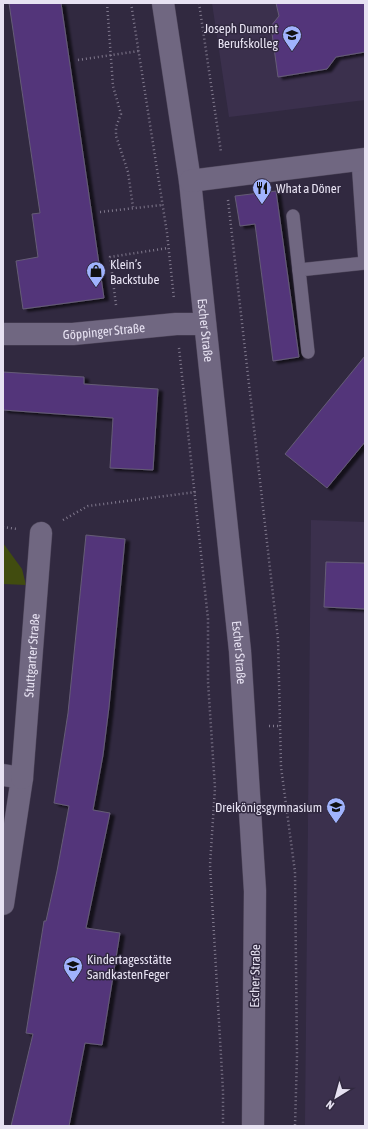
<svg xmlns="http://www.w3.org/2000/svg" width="368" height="1129" font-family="'Asap Condensed',sans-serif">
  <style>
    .built { fill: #3b304d }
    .green { fill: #414c0f }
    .building { fill: #53367a; stroke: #655c76; filter: url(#shadow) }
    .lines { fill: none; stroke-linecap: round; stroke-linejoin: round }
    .lane-casing { stroke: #4f475b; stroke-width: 14 }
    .street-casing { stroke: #4f475b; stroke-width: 23 }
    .path { stroke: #80798d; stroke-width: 2.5; stroke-dasharray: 1 3; stroke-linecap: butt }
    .lane { stroke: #706781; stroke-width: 13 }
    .street { stroke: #706781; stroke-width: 22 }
    .labels { text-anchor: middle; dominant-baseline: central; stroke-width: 3; stroke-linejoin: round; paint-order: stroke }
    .poi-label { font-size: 13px; fill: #e7e2f2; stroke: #312940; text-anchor: start }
    .street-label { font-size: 13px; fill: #e7e2f2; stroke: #312940 }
  </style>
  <defs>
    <filter id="shadow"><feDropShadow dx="4.5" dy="2.5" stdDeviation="1" flood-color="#0009"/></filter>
  </defs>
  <rect width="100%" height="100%" fill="#312940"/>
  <g class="built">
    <path d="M212,3H365V100L229,117Z"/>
    <path d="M311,520L365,522V1126H305Z"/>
  </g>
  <path class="green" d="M3,543L22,569L26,585L3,584Z"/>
  <g class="building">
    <path d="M9,3H61L104,298L23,309L16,261L38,257L32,214L40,213Z"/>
    <path d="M276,3H365V52L336,57L327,69L278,77L271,26L279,16Z"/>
    <path d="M276,191L299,357L273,361L255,224L240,226L235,196Z"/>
    <path d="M365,356V442L327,488L285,454Z"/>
    <path d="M3,372L84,377V384L158,389L153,470L110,468L113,418L3,410Z"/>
    <path d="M86,535L125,539L109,707L103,755L93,810L110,813L86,928L120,933L102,1045L85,1043L69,1126H11L33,1034L26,1033L44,921H46L57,871L69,806L54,803L68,713Z"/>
    <path d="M326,562L365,563V609L324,607Z"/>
  </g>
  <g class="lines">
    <g class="lane-casing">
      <g id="lane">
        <path d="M293,216L299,270"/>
        <path d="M308,352L299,270L365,263L358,160"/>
      </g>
    </g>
    <g class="street-casing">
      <g id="street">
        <path id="s1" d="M163,3L190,181L240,651L255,891L253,1126"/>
        <path d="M190,181L365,159"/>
        <path id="s2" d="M3,334H73L176,324H205"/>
        <path d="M3,775L22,778L3,904"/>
        <path id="s3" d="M22,778L41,533"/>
      </g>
    </g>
    <g class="path">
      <path d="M107,3L113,86L121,114L116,127V136L128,172L133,207"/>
      <path d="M131,3L167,233L174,299"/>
      <path d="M199,3L221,152"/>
      <path d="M78,60L139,51"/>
      <path d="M228,200L278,639L281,767L295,872L297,1056L295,1126"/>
      <path d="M100,212L162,205"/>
      <path d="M116,305L110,257L168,248"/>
      <path d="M179,348L208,619V682L215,788L210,865L223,1091V1126"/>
      <path d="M63,520L88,506L196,492"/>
      <path d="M3,527L17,529"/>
      <path d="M269,726H280"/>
    </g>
    <use href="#lane" class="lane"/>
    <use href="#street" class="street"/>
  </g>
  <defs>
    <g id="university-pin" transform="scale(1)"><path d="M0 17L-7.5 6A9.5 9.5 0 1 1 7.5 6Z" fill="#a0b3fd" stroke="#312940"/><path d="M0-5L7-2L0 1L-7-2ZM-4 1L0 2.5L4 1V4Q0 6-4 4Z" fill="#111"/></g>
    <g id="restaurant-pin" transform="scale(1)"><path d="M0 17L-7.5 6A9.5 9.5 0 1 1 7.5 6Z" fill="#a0b3fd" stroke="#312940"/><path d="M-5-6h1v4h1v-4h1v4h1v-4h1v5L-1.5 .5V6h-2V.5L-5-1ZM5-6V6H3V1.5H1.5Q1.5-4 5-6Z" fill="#111"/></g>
    <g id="shop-pin" transform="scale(1)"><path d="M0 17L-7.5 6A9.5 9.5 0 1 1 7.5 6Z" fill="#a0b3fd" stroke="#312940"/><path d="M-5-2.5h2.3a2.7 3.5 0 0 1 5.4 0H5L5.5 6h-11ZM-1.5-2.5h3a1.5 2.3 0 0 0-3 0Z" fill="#111"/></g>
    <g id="school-pin" transform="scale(1)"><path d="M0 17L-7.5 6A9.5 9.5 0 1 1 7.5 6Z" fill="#a0b3fd" stroke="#312940"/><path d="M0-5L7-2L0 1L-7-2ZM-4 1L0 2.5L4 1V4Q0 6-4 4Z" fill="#111"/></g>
  </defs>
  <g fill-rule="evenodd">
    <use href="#university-pin" x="292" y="35"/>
    <use href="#restaurant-pin" x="262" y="188"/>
    <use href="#shop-pin" x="96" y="271"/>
    <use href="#school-pin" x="336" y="807"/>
    <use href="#school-pin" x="73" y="966"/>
  </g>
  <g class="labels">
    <g class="poi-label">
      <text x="278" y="28" text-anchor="end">Joseph Dumont<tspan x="278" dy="15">Berufskolleg</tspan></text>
      <text x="276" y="188">What a Döner</text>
      <text x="110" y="264">Klein’s<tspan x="110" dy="15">Backstube</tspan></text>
      <text x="322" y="807" text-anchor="end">Dreikönigsgymnasium</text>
      <text x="87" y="959">Kindertagesstätte<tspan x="87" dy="15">SandkastenFeger</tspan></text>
    </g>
    <g class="street-label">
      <text stroke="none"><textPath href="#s2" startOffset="101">Göppinger Straße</textPath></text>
      <text stroke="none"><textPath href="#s1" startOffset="330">Escher Straße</textPath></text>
      <text stroke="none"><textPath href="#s1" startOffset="654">Escher Straße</textPath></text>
      <text stroke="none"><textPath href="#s3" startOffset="123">Stuttgarter Straße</textPath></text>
      <text transform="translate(255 976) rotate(-89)">Escher Straße</text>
    </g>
  </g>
  <rect width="368" height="1129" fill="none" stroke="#e7e2f2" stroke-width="8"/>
  <g transform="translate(336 1097) rotate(217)" stroke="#312940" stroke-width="3" paint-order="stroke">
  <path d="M0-3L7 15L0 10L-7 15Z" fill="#e7e2f2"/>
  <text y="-6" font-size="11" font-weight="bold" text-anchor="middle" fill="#e7e2f2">N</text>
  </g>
</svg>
